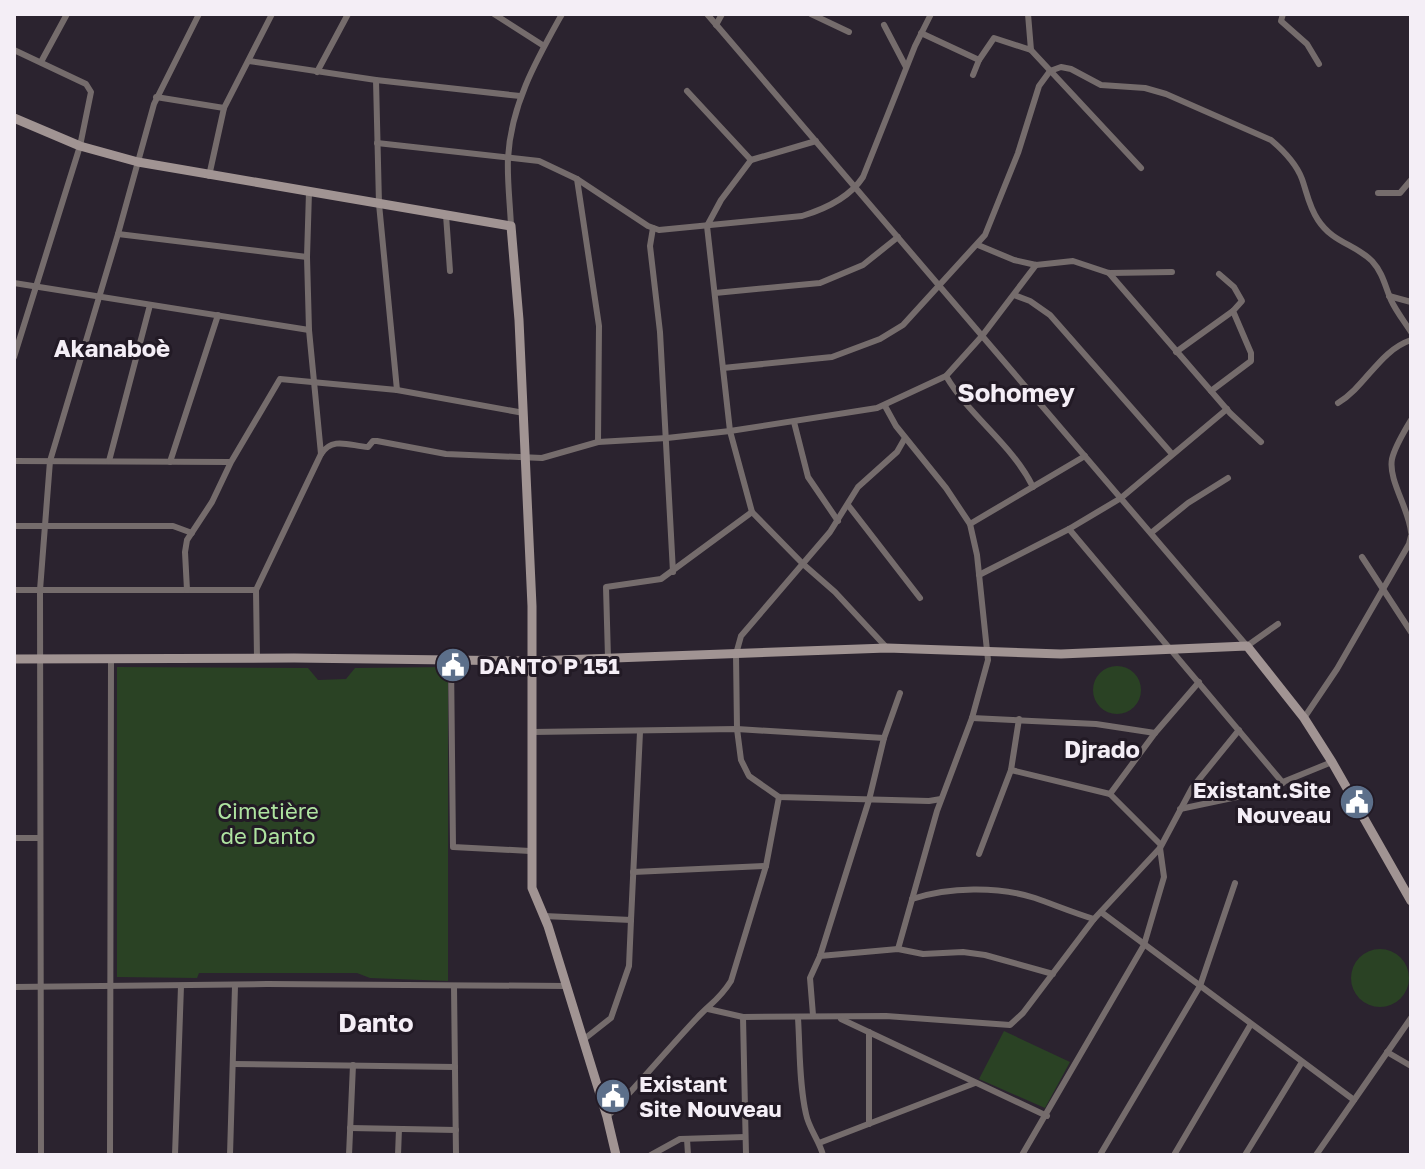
<svg xmlns="http://www.w3.org/2000/svg" width="1425" height="1169" font-family="'Golos Text',sans-serif">
  <style>
    .green { fill: #2a4224 }
    .lines { fill: none; stroke-linecap: round; stroke-linejoin: round }
    .street { stroke: #756c6c; stroke-width: 6 }
    .secondary { stroke: #a19493; stroke-width: 9 }
    .labels { text-anchor: middle; dominant-baseline: central; stroke-width: 6; stroke-linejoin: round; paint-order: stroke }
    .poi-label { font-size: 22px; font-weight: bold; fill: #f4eef6; stroke: #221a25; text-anchor: start }
    .park-label { font-size: 22px; fill: #aee3a0; stroke: #221a25 }
    .neighbourhood-label { font-size: 24px; font-weight: bold; fill: #f4eef6; stroke: #221a25 }
    .quarter-label { font-size: 26px; font-weight: bold; fill: #f4eef6; stroke: #221a25 }
  </style>
  <rect width="100%" height="100%" fill="#2b232f"/>
  <g class="green">
    <circle cx="1117" cy="690" r="24"/>
    <path d="M117,667L308,668L318,680L346,679L355,668L448,667V981L370,978L357,973H199L197,978L117,977Z"/>
    <circle cx="1380" cy="978" r="29"/>
    <path d="M1004,1031L1070,1062L1045,1108L979,1079Z"/>
  </g>
  <g class="lines">
    <g class="street">
      <path d="M494,14L544,46"/>
      <path d="M707,14L1247,646L1278,624"/>
      <path d="M811,14L849,32"/>
      <path d="M1283,14L1281,21L1307,44L1319,64"/>
      <path d="M716,25L722,14"/>
      <path d="M884,25L906,67"/>
      <path d="M921,33L979,60"/>
      <path d="M14,50L86,84L91,92L80,146L14,357"/>
      <path d="M1031,50L1141,168"/>
      <path d="M249,61L376,80L520,96"/>
      <path d="M41,62L67,14"/>
      <path d="M317,72L348,14"/>
      <path d="M973,75L979,60L994,38L1031,50L1028,14"/>
      <path d="M376,80L379,204L397,390"/>
      <path d="M687,91L751,160"/>
      <path d="M156,97L224,108"/>
      <path d="M816,141L751,160L721,200L707,226L730,431L752,512L803,564L835,592L887,648"/>
      <path d="M377,143L539,161L577,179L648,226L659,230L802,216C825,209 850,197 863,177L915,46L931,14"/>
      <path d="M209,176L224,108L272,14"/>
      <path d="M577,179L599,326L598,442"/>
      <path d="M1378,193H1400L1411,180"/>
      <path d="M446,215L450,271"/>
      <path d="M511,226C510,203 507,180 508,158C511,104 537,59 562,14"/>
      <path d="M653,228L650,246L660,332L673,572"/>
      <path d="M118,234L307,257"/>
      <path d="M978,245L1014,260L1036,265L1073,261L1109,273L1172,272"/>
      <path d="M1109,273L1230,413L1261,442"/>
      <path d="M14,283L309,330"/>
      <path d="M715,293L820,283L863,265L898,237"/>
      <path d="M1014,295L1030,301L1050,315L1172,454"/>
      <path d="M1389,296L1411,302"/>
      <path d="M1176,352L1233,311"/>
      <path d="M723,368L832,357L880,339L903,325L985,235L1018,153L1039,86L1050,71L1061,67L1071,69L1101,85L1145,88L1166,94L1271,140C1284,151 1296,163 1302,179C1307,193 1309,207 1318,220C1333,243 1355,244 1372,261C1383,273 1385,286 1391,300C1396,311 1404,321 1411,332"/>
      <path d="M946,376C970,417 1012,444 1033,487"/>
      <path d="M1211,391L1251,361V353L1233,311L1242,301L1234,287L1219,274"/>
      <path d="M1338,403C1366,386 1379,351 1411,340"/>
      <path d="M885,406L896,426L946,488L970,524L977,555L988,660L972,718L937,811L898,949"/>
      <path d="M1411,420C1404,432 1395,446 1392,459C1388,480 1409,509 1411,532"/>
      <path d="M794,422L808,477L838,521"/>
      <path d="M905,438L897,452L858,487L830,532L741,636L736,654L737,729L741,760L749,776L779,797L929,801L941,799"/>
      <path d="M321,454C333,436 350,446 368,447L373,441H377L446,454L542,458L598,442L667,438L730,431L877,408L946,376L982,336L1036,265"/>
      <path d="M14,461L230,462"/>
      <path d="M109,461L150,305"/>
      <path d="M170,462L218,315"/>
      <path d="M848,505L920,598"/>
      <path d="M970,524L1085,456"/>
      <path d="M14,526H173L192,533"/>
      <path d="M1069,529L1283,783"/>
      <path d="M1151,533L1188,503L1228,478"/>
      <path d="M1362,557L1411,632"/>
      <path d="M979,575L1069,529L1121,498L1227,409"/>
      <path d="M14,590H256"/>
      <path d="M187,590L185,552L187,540L212,502L231,462L280,379L397,390L524,413"/>
      <path d="M257,658L256,590L321,454L309,330L307,257L309,192"/>
      <path d="M608,658L606,587L661,579L752,512"/>
      <path d="M451,660L453,847L530,851"/>
      <path d="M972,718L1096,724L1155,733"/>
      <path d="M1304,718L1337,669L1409,544L1411,536"/>
      <path d="M532,732L737,729L884,738"/>
      <path d="M1011,770L1110,794L1161,845"/>
      <path d="M1110,794L1155,733L1199,682"/>
      <path d="M1180,809L1256,793L1332,762"/>
      <path d="M14,838H40"/>
      <path d="M979,854L1011,770L1019,719"/>
      <path d="M633,872L766,866"/>
      <path d="M912,899C949,887 998,886 1035,898C1055,905 1074,913 1094,919"/>
      <path d="M1101,912L1354,1100"/>
      <path d="M544,916L631,920L640,732"/>
      <path d="M820,956L898,949L923,954L963,952L985,955L1053,974"/>
      <path d="M454,986L456,1155"/>
      <path d="M14,987L267,984L566,986"/>
      <path d="M708,1009L743,1017L886,1016L1010,1025L1023,1013L1094,919L1160,848L1192,788L1239,730"/>
      <path d="M813,1015L810,978L820,956L869,800L884,738L900,693"/>
      <path d="M743,1017L746,1155"/>
      <path d="M798,1018C800,1049 799,1083 806,1114C809,1129 819,1140 823,1155"/>
      <path d="M841,1019L1047,1116"/>
      <path d="M869,1032V1124"/>
      <path d="M583,1040L611,1018L629,966L631,920"/>
      <path d="M1387,1052L1411,1066"/>
      <path d="M233,1064L455,1067"/>
      <path d="M607,1117C638,1085 666,1051 697,1018C711,1003 719,1000 731,981L766,866L779,797"/>
      <path d="M350,1128L456,1130"/>
      <path d="M687,1139L688,1155"/>
      <path d="M819,1143L975,1083"/>
      <path d="M41,1155L40,590L50,461L118,234L154,104L199,14"/>
      <path d="M110,1155L111,659"/>
      <path d="M175,1155L181,986"/>
      <path d="M230,1155L235,986"/>
      <path d="M349,1155L353,1065"/>
      <path d="M398,1155L399,1129"/>
      <path d="M651,1155L680,1139L745,1137"/>
      <path d="M1022,1155L1144,945L1164,877L1160,848"/>
      <path d="M1100,1155L1200,986L1235,883"/>
      <path d="M1174,1155L1251,1024"/>
      <path d="M1245,1155L1302,1062"/>
      <path d="M1316,1155L1411,1018"/>
    </g>
    <g class="secondary">
      <path d="M14,118L80,146L138,162L511,226L519,320L532,606V888L548,926L607,1117L616,1155"/>
      <path d="M14,659L294,658L533,661L887,648L1061,654L1247,646L1304,718L1332,762L1411,901"/>
    </g>
  </g>
  <defs>
    <g id="civic-disc" transform="scale(1.8)"><circle r="9.5" fill="#5c6f8a" stroke="#221a25"/><path d="M-.6-6.5H3V-4.5H.6V-3L4-1V1h2V6H-6V1h2V-1L-.6-3ZM-1.2 2.5V6h2.4V2.5Z" fill="#fff"/></g>
  </defs>
  <g fill-rule="evenodd">
    <use href="#civic-disc" x="453" y="665"/>
    <use href="#civic-disc" x="1357" y="802"/>
    <use href="#civic-disc" x="613" y="1096"/>
  </g>
  <g class="labels">
    <g class="poi-label">
      <text x="479" y="665">DANTO P 151</text>
      <text x="1331" y="789" text-anchor="end">Existant.Site<tspan x="1331" dy="25">Nouveau</tspan></text>
      <text x="639" y="1083">Existant<tspan x="639" dy="25">Site Nouveau</tspan></text>
    </g>
    <g class="park-label">
      <text x="268" y="810">Cimetière<tspan x="268" dy="25">de Danto</tspan></text>
    </g>
    <g class="neighbourhood-label">
      <text x="112" y="347">Akanaboè</text>
      <text x="1102" y="748">Djrado</text>
    </g>
    <g class="quarter-label">
      <text x="1016" y="392">Sohomey</text>
      <text x="376" y="1022">Danto</text>
    </g>
  </g>
  <rect width="1425" height="1169" fill="none" stroke="#f4eef6" stroke-width="32"/>
</svg>
